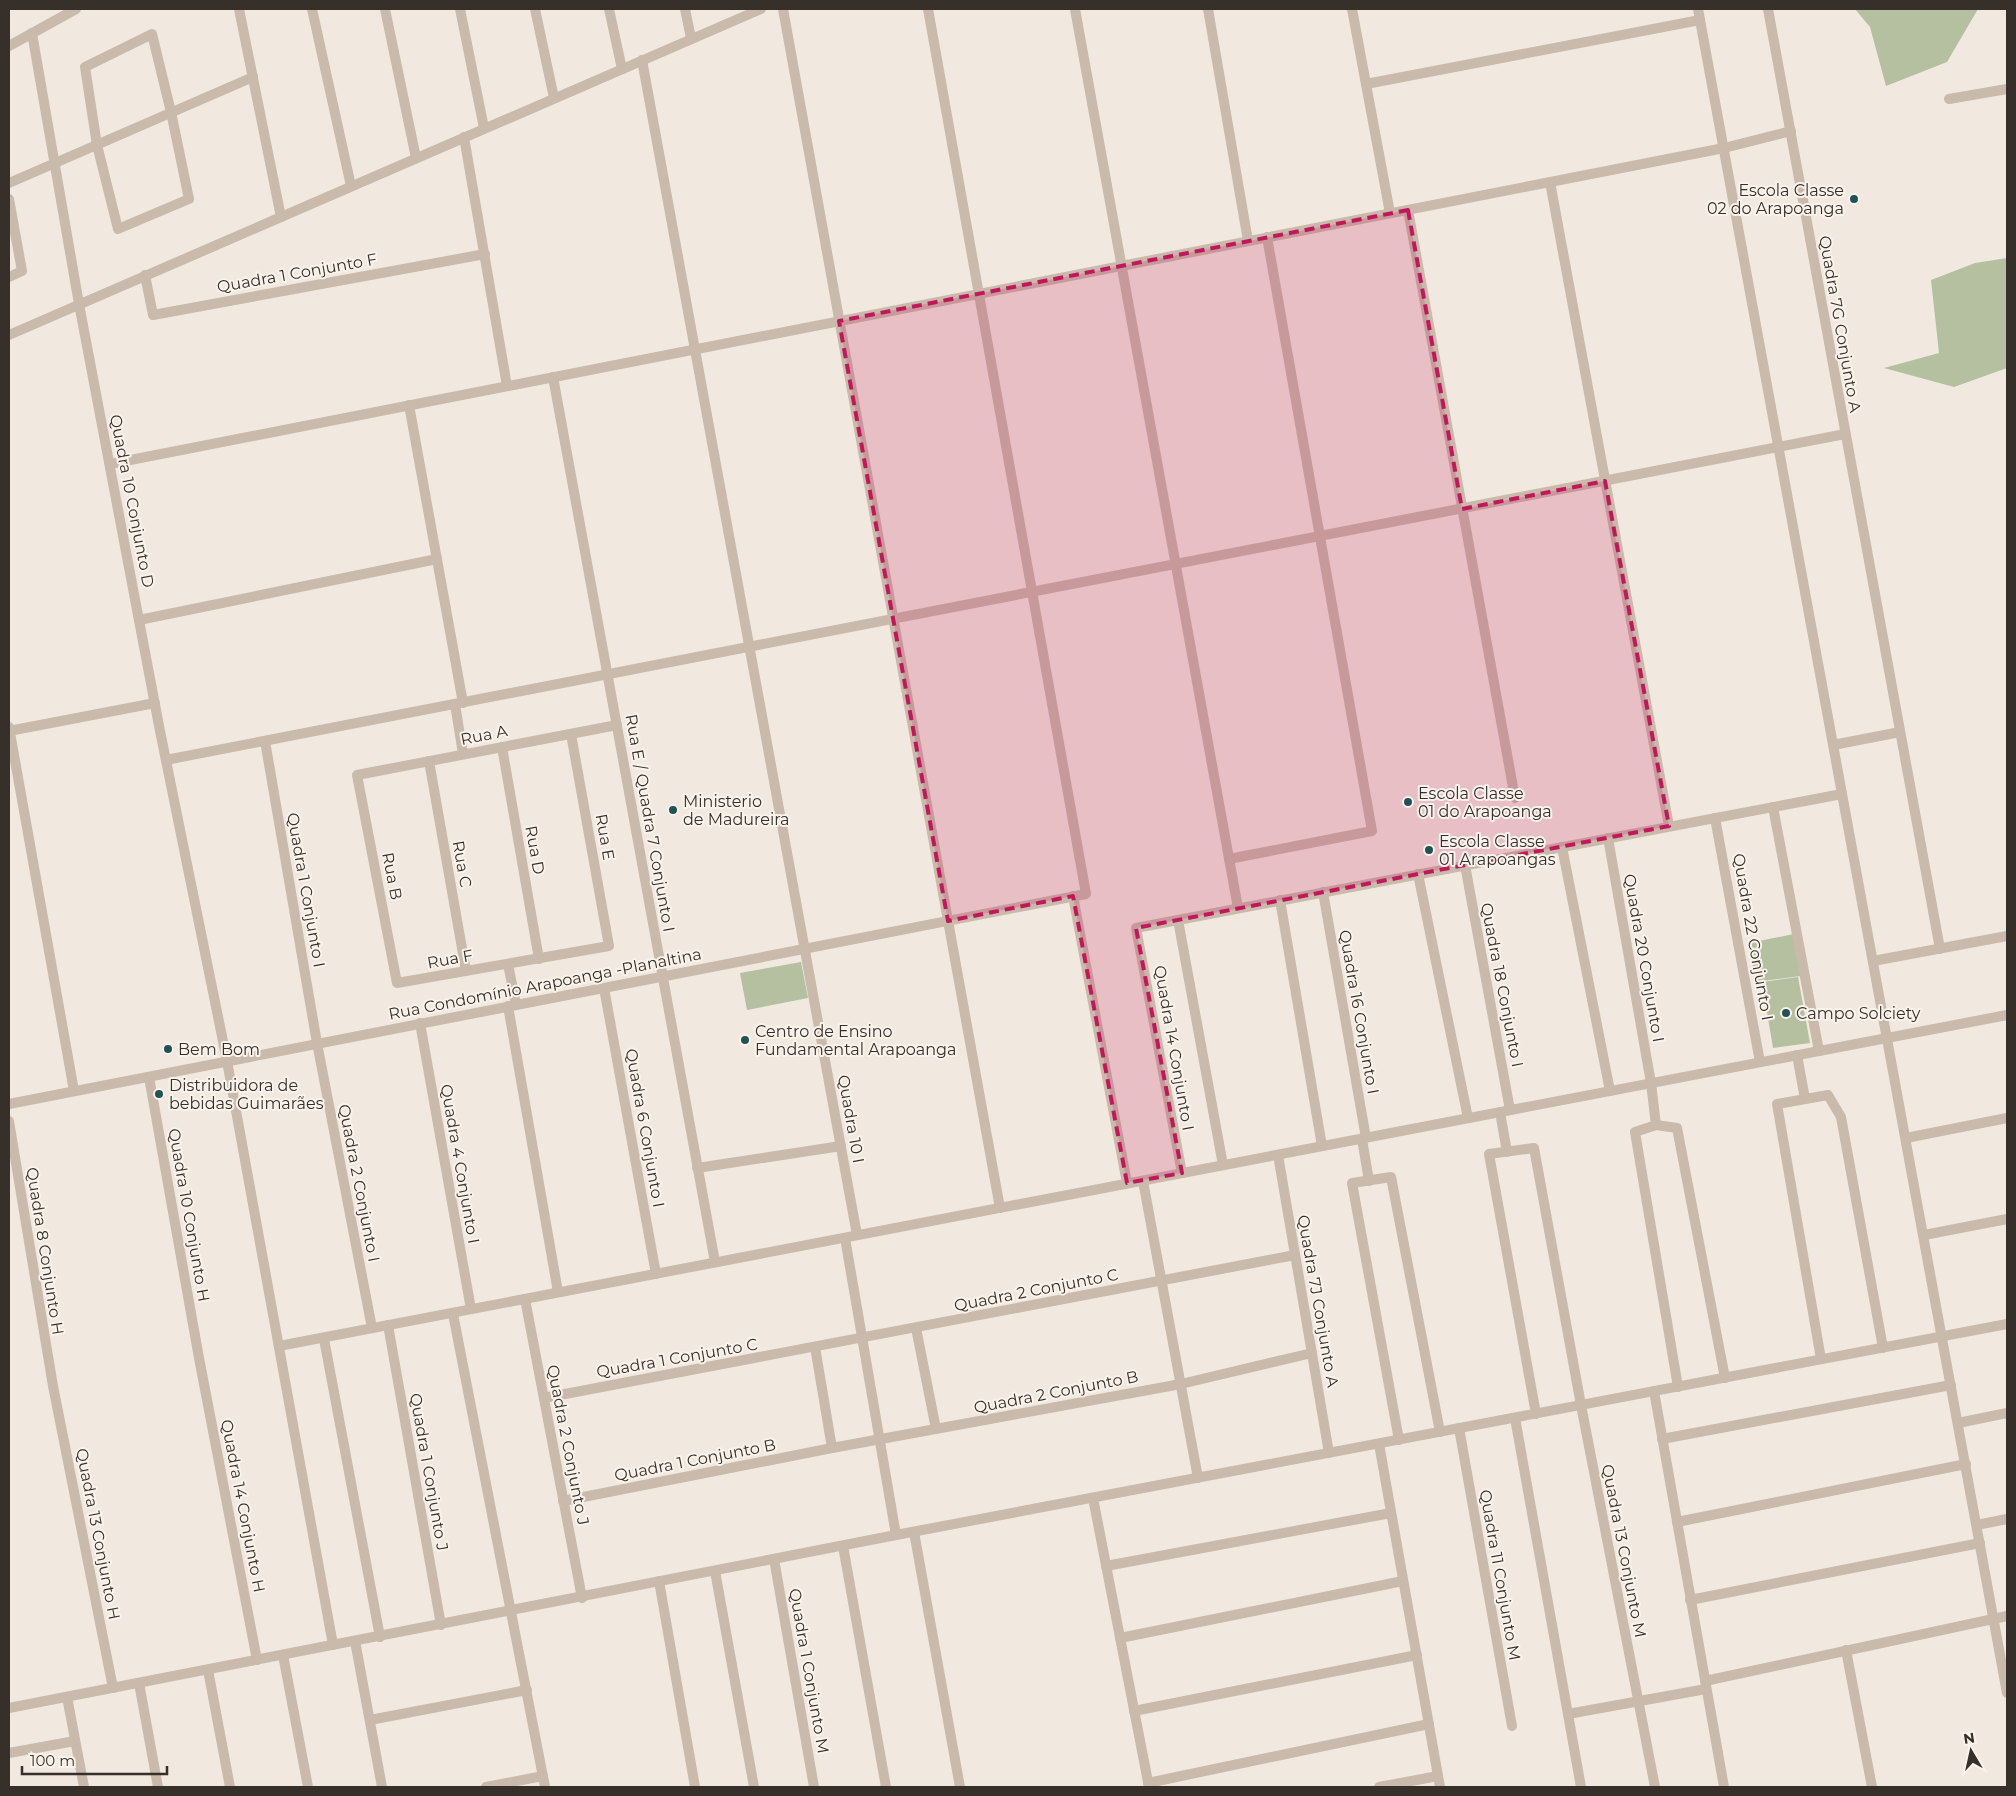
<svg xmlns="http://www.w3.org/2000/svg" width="2016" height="1796" font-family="Montserrat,sans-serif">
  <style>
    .green { fill: #b4c0a0 }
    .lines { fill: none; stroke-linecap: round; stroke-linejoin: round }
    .street { stroke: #c9baac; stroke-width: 10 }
    .marked { fill: #c2185b; fill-opacity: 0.2; stroke: #c2185b; stroke-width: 4; stroke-dasharray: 10 6; stroke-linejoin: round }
    .poi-dot { fill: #225256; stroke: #f9f3ec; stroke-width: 2 }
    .labels { text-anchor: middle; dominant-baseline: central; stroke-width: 4; stroke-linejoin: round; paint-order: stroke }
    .poi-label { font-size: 16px; fill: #372f2a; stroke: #f9f3ec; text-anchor: start }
    .street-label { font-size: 16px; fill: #372f2a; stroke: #f9f3ec }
  </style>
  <rect width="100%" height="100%" fill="#f1e9df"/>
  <g class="green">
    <path d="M1855,9H1978L1947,62L1886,86L1870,27Z"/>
    <path d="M2007,258V368L1954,387L1884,368L1939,353L1931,280L1975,263Z"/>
    <path d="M1794,934L1801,976L1755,982L1749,943Z"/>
    <path d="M801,962L808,998L747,1010L740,973Z"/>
    <path d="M1798,977L1810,1043L1773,1048L1762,982Z"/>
  </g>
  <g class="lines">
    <g class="street">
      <path d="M239,9L281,217"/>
      <path d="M312,9L351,186"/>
      <path d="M385,9L416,158"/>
      <path d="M460,9L484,128"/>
      <path d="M535,9L554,98"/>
      <path d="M609,9L622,69"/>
      <path d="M685,9L691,38"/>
      <path d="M783,9L1000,1208"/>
      <path d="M1075,9L1238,908"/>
      <path d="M1208,9L1248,241"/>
      <path d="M1352,9L1390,213"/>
      <path d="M1698,9L2007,1693"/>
      <path d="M1768,9L1940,949"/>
      <path d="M32,33L79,304L160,731L227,1061L333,1645"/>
      <path d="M152,34L171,112L189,199L118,229L97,145L85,67Z"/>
      <path d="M9,46L76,9"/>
      <path d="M642,60L857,1235"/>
      <path d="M1366,84L1700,20"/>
      <path d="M1949,99L2007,89"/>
      <path d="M464,137L507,386"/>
      <path d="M1550,182L1669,826"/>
      <path d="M9,183L253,77"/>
      <path d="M9,199L22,271L9,277"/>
      <path d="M1408,210L1515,798"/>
      <path d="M145,275L153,315L485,254"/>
      <path d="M9,335L761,9"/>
      <path d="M553,377L715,1262"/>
      <path d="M409,405L463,703"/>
      <path d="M110,464L1724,148L1791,131"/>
      <path d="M139,620L437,559"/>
      <path d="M455,704L463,754"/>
      <path d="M9,727L74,1091"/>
      <path d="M9,731L155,703"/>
      <path d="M571,734L609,946L397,983L357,775L617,725"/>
      <path d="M265,741L317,1043L372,1328"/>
      <path d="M1833,745L1900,732"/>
      <path d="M502,747L539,959"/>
      <path d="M166,760L1845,434"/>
      <path d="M429,761L466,971"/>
      <path d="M1773,807L1819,1051"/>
      <path d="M1715,818L1760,1062"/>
      <path d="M1608,838L1651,1083L1656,1125"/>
      <path d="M1562,847L1610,1091"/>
      <path d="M1229,859L1372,831L1267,237"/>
      <path d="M1465,865L1510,1110"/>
      <path d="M1418,874L1468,1118"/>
      <path d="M1323,892L1366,1138"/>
      <path d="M1073,896L1127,1183"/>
      <path d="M1280,900L1322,1146"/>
      <path d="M1178,920L1223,1165"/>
      <path d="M1873,961L2007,936"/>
      <path d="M508,964L516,1005"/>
      <path d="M604,988L656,1274"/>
      <path d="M508,1006L558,1292"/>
      <path d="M420,1023L471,1309"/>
      <path d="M1797,1055L1805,1099"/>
      <path d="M149,1077L199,1358L257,1660"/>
      <path d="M9,1104L1086,894L928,9"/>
      <path d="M1500,1112L1507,1152"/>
      <path d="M9,1121L53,1386L113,1688"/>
      <path d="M1906,1138L2007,1118"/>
      <path d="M1362,1139L1369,1181"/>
      <path d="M1278,1155L1329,1453"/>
      <path d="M697,1168L841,1146"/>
      <path d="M1182,1173L1136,928L1842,794"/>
      <path d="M1143,1181L1198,1478"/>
      <path d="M1924,1235L2007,1219"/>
      <path d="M845,1238L896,1535"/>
      <path d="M525,1299L582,1598"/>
      <path d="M453,1314L545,1787"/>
      <path d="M388,1325L441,1625"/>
      <path d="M916,1328L936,1429"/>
      <path d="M324,1339L380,1637"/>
      <path d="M279,1346L2007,1015"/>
      <path d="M815,1347L832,1448"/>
      <path d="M1821,1359L1777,1104L1828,1095L1841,1117L1883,1348"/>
      <path d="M1678,1387L1635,1132L1656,1125L1677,1128L1725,1378"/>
      <path d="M1654,1391L1724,1787"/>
      <path d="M544,1398L1295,1255"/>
      <path d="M1536,1414L1489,1154L1534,1148L1581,1405L1655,1787"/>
      <path d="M1515,1418L1581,1787"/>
      <path d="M1958,1423L2007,1413"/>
      <path d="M1459,1428L1512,1726"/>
      <path d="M1662,1439L1951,1385"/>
      <path d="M1399,1440L1352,1183L1391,1177L1440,1432"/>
      <path d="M1379,1444L1440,1787"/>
      <path d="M1093,1498L1149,1787"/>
      <path d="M563,1501L832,1448L1181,1384L1312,1353"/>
      <path d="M1677,1522L1966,1464"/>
      <path d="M1977,1525L2007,1519"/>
      <path d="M914,1532L960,1787"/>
      <path d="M843,1546L886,1787"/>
      <path d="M774,1559L814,1787"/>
      <path d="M1106,1566L1391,1513"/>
      <path d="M715,1571L754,1787"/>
      <path d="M659,1581L695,1787"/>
      <path d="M1690,1600L1980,1543"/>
      <path d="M1120,1638L1403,1581"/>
      <path d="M355,1641L382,1787"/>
      <path d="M1846,1650L1872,1787"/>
      <path d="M283,1655L308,1787"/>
      <path d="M208,1670L230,1787"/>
      <path d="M1705,1681L2007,1616"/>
      <path d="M139,1683L158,1787"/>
      <path d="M67,1697L84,1787"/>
      <path d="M9,1708L896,1535L2007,1324"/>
      <path d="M1134,1711L1417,1655"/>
      <path d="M1568,1714L1706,1689"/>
      <path d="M370,1720L527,1690"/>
      <path d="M9,1753L75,1741"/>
      <path d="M1148,1783L1429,1724"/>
      <path d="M486,1787L543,1776"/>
      <path d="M1379,1787L1438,1776"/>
    </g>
  </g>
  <path class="marked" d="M1408,210L1462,509L1605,481L1669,826L1136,928L1182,1173L1127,1183L1073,896L948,921L839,321Z"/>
  <g class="poi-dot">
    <circle cx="1854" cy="199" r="5"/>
    <circle cx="1408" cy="802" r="5"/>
    <circle cx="673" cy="810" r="5"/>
    <circle cx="1429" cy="850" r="5"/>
    <circle cx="1786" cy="1013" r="5"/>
    <circle cx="745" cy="1040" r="5"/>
    <circle cx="168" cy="1049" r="5"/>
    <circle cx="159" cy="1094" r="5"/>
  </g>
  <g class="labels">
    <g class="poi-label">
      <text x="1844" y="190" text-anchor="end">Escola Classe<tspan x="1844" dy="18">02 do Arapoanga</tspan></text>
      <text x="1418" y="793">Escola Classe<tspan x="1418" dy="18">01 do Arapoanga</tspan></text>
      <text x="683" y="801">Ministerio<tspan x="683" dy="18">de Madureira</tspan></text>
      <text x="1439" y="841">Escola Classe<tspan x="1439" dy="18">01 Arapoangas</tspan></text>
      <text x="1796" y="1013">Campo Solciety</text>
      <text x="755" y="1031">Centro de Ensino<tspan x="755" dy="18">Fundamental Arapoanga</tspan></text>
      <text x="178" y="1049">Bem Bom</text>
      <text x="169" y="1085">Distribuidora de<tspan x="169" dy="18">bebidas Guimarães</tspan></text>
    </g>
    <g class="street-label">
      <text transform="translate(297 273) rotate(-10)">Quadra 1 Conjunto F</text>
      <text transform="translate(1840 324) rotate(80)">Quadra 7G Conjunto A</text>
      <text transform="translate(132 501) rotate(79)">Quadra 10 Conjunto D</text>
      <text transform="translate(484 735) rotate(-11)">Rua A</text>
      <text transform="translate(650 823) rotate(80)">Rua E / Quadra 7 Conjunto I</text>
      <text transform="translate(605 837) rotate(80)">Rua E</text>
      <text transform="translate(535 850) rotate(80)">Rua D</text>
      <text transform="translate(462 864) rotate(80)">Rua C</text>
      <text transform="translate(392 876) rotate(79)">Rua B</text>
      <text transform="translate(306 890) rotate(80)">Quadra 1 Conjunto I</text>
      <text transform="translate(1753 937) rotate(80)">Quadra 22 Conjunto I</text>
      <text transform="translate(1644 958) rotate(80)">Quadra 20 Conjunto I</text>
      <text transform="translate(450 959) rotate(-10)">Rua F</text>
      <text transform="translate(545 984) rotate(-11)">Rua Condomínio Arapoanga -Planaltina</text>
      <text transform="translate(1502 985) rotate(79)">Quadra 18 Conjunto I</text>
      <text transform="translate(1359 1012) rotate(80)">Quadra 16 Conjunto I</text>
      <text transform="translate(1174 1048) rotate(80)">Quadra 14 Conjunto I</text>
      <text transform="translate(851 1119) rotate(80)">Quadra 10 I</text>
      <text transform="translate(645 1128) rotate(80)">Quadra 6 Conjunto I</text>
      <text transform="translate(460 1164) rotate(80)">Quadra 4 Conjunto I</text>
      <text transform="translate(359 1183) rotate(79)">Quadra 2 Conjunto I</text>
      <text transform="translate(189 1215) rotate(80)">Quadra 10 Conjunto H</text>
      <text transform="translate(45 1251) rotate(81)">Quadra 8 Conjunto H</text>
      <text transform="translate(1036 1290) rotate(-11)">Quadra 2 Conjunto C</text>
      <text transform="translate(1318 1301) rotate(80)">Quadra 7J Conjunto A</text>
      <text transform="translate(677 1358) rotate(-10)">Quadra 1 Conjunto C</text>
      <text transform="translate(1056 1392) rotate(-11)">Quadra 2 Conjunto B</text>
      <text transform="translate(568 1445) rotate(79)">Quadra 2 Conjunto J</text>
      <text transform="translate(695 1460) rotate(-11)">Quadra 1 Conjunto B</text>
      <text transform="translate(429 1472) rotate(80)">Quadra 1 Conjunto J</text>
      <text transform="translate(243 1506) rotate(79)">Quadra 14 Conjunto H</text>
      <text transform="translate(98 1534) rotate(79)">Quadra 13 Conjunto H</text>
      <text transform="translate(1624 1551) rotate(79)">Quadra 13 Conjunto M</text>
      <text transform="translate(1500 1575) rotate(80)">Quadra 11 Conjunto M</text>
      <text transform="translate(809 1671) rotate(80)">Quadra 1 Conjunto M</text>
    </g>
  </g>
  <rect width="2016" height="1796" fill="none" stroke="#372f2a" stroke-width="20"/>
  <g transform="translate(1971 1751) rotate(351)" stroke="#f9f3ec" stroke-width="4" paint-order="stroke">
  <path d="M0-4L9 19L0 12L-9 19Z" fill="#372f2a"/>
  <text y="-8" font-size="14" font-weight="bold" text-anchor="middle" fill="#372f2a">N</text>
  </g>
  <path d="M22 1766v8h145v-8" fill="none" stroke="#372f2a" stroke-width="2.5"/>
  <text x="30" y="1766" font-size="15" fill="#372f2a" stroke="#f9f3ec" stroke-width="4" paint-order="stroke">100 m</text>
</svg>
